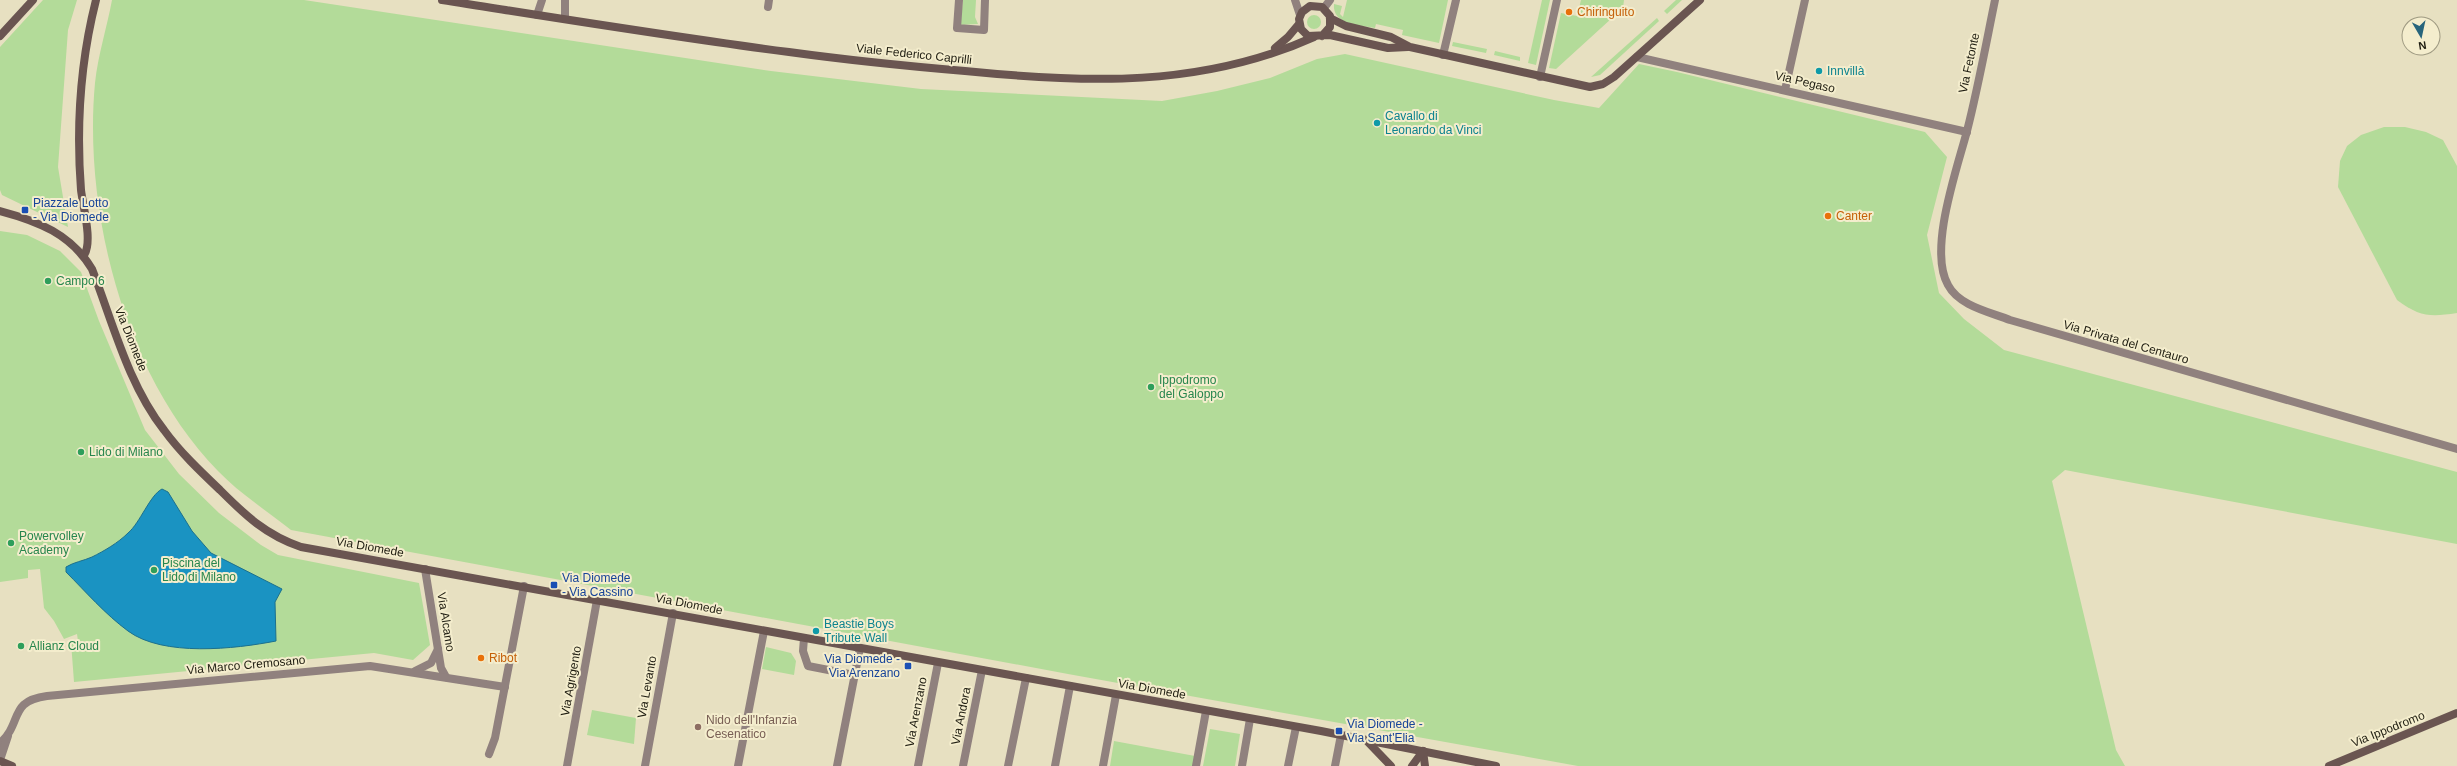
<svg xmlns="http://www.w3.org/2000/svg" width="2457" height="766" font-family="Arial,sans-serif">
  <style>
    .green { fill: #b3db99 }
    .water { fill: #1a93c2; stroke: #1c708d }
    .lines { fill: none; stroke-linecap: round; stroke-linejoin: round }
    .street { stroke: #90817e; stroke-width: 8 }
    .secondary { stroke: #6a5551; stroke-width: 8 }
    .food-dot { fill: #e8710a; stroke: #f4edcd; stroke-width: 1.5 }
    .culture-dot { fill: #0f9aa8; stroke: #f4edcd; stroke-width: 1.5 }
    .transit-dot { fill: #1a4fb4; stroke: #f4edcd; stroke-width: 1.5 }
    .leisure-dot { fill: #2e9e5b; stroke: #f4edcd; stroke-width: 1.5 }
    .education-dot { fill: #8d6e63; stroke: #f4edcd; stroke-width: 1.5 }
    .labels { text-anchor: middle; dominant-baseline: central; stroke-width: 4; stroke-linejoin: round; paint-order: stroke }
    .food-label { font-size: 12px; fill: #c56008; stroke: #f4edcd; text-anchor: start }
    .street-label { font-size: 12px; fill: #1f1d11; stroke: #f4edcd }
    .culture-label { font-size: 12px; fill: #0d838f; stroke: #f4edcd; text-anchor: start }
    .transit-label { font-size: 12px; fill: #164399; stroke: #f4edcd; text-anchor: start }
    .leisure-label { font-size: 12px; fill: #27864d; stroke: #f4edcd; text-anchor: start }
    .education-label { font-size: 12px; fill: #785e54; stroke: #f4edcd; text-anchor: start }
  </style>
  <rect width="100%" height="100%" fill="#e7e0c1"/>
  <g class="green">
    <path d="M43,0H77L68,30L58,167L68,227L2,195L0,190V47Z"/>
    <path d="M112,0H304L771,71L921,89L1162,101L1217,91L1270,78L1317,59L1345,54L1554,100L1599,108L1639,64L1677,72L1925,132L1947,157L1927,235L1939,293L1964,319L2004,350L2457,472V544L2065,470L2052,481L2116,750L2125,766H1578L1068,674L291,530C267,511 239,493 218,471C125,376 83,212 95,83C98,55 107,27 112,0Z"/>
    <path d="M963,0H976L975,17L978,24L958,25L961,18Z"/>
    <path d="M1347,0H1448L1439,43L1402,35L1403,30L1376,24L1375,28C1360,25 1332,25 1334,4L1342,6L1340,14L1343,17Z"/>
    <path d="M1542,0H1550L1536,65L1528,63Z"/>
    <path d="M1581,0H1624L1623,8L1556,69L1549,68L1561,13L1577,16Z"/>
    <path d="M1676,0H1682L1667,14L1664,11Z"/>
    <circle cx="1314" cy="22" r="7"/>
    <path d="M1657,18L1659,21L1600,75L1591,77Z"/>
    <path d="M1453,42L1487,49L1486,53L1452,46Z"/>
    <path d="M1495,51L1520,57V61L1494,55Z"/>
    <path d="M2384,127H2405L2426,132L2443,140L2457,166V313C2430,317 2420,317 2397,300L2338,187L2340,161L2347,146L2361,135Z"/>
    <path d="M0,231L27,235L60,251L81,272L99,321L145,430L179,474L219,513L261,545L278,555L419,583L430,645L413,660L374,653L74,682L71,642L78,641L77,634L64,639L54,621L44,608L40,569L28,570V578L0,582Z"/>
    <path d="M766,647L791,653L796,661L794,675L762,669Z"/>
    <path d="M592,710L636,718L634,744L587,735Z"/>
    <path d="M1210,729L1240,734L1235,766H1203Z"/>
    <path d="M1114,741L1195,756L1194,766H1110Z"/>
  </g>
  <path class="water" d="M162,489L168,492L192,531L211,553L282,589L275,602L276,641C235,649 163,657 128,631C105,614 86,592 66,572V567C74,562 83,561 92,557C104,551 118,543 128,533C140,523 150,495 162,489Z"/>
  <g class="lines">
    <g class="street">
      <path d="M565,0V19"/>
      <path d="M959,0L957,28L984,30L985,0"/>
      <path d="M1295,0L1300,15"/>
      <path d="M1995,0C1986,44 1978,88 1967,131C1957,169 1928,250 1948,285C1959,306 1990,312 2010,320L2457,449"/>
      <path d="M768,7L769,0"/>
      <path d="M1324,8L1330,0"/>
      <path d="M537,15L542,0"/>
      <path d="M1443,55L1456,0"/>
      <path d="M1637,57L1967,132"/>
      <path d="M1540,77L1557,0"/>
      <path d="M1785,90L1805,0"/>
      <path d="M425,569L441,668L446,677"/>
      <path d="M804,638L803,651L808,666L854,675"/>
      <path d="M415,671L431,663L438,649"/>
      <path d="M0,743C23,723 8,701 47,696L370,666L505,687"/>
      <path d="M489,754L495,738L524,586"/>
      <path d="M0,760L8,736"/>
      <path d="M567,766L597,600"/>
      <path d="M645,766L673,613"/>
      <path d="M738,766L764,631"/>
      <path d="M837,766L860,648"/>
      <path d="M918,766L938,663"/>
      <path d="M963,766L982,670"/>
      <path d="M1008,766L1026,678"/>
      <path d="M1055,766L1070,686"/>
      <path d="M1103,766L1116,695"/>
      <path d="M1196,766L1206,711"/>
      <path d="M1242,766L1250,719"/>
      <path d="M1288,766L1296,727"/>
      <path d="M1335,766L1341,735"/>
    </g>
    <g class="secondary">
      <path d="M442,0C557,18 673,37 789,52C847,60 906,66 965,71C1085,83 1201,88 1314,37"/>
      <path d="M1330,18L1346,26L1391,37L1410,47L1590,87L1603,84L1614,77L1700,0"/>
      <path d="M0,36L33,0"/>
      <path d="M1322,36L1330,27V16L1322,7L1310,6L1302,12L1299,19L1301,29L1308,36L1330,35L1388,48L1408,47"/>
      <path d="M1275,48L1288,37L1299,24"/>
      <path d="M0,211C38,221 71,234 92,269C113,323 128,384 164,430C180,452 200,471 220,490C246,516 266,535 301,547L1321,731L1496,766"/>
      <path d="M84,255C93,242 83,207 81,190C76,125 80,63 96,0"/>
      <path d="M1366,740L1391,766"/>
      <path d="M1423,751L1425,766"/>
      <path d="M0,761L12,766"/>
      <path d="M1412,766L1423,751"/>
      <path d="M2329,766L2457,713"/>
    </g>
  </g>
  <g class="food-dot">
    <circle cx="1569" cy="12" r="4"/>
    <circle cx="1828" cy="216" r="4"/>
    <circle cx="481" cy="658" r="4"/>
  </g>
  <g class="culture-dot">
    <circle cx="1819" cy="71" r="4"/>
    <circle cx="1377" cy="123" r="4"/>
    <circle cx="816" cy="631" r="4"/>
  </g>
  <g class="transit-dot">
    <rect x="21" y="206" width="8" height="8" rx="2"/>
    <rect x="550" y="581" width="8" height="8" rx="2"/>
    <rect x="904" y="662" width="8" height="8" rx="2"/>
    <rect x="1335" y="727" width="8" height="8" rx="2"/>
  </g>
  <g class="leisure-dot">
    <circle cx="48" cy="281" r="4"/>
    <circle cx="1151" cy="387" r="4"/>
    <circle cx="81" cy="452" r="4"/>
    <circle cx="11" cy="543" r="4"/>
    <circle cx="154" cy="570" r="4"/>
    <circle cx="21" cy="646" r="4"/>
  </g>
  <circle class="education-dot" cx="698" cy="727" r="4"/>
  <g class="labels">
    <g class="food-label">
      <text x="1577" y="12">Chiringuito</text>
      <text x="1836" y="216">Canter</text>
      <text x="489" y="658">Ribot</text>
    </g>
    <g class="street-label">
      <text transform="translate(914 54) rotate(6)">Viale Federico Caprilli</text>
      <text transform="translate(1969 63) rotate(-78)">Via Fetonte</text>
      <text transform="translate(1805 82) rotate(13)">Via Pegaso</text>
      <text transform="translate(131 339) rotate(68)">Via Diomede</text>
      <text transform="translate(2126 342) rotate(16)">Via Privata del Centauro</text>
      <text transform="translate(370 547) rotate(10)">Via Diomede</text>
      <text transform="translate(689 604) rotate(11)">Via Diomede</text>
      <text transform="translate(446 622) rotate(81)">Via Alcamo</text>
      <text transform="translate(246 665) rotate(-5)">Via Marco Cremosano</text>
      <text transform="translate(571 681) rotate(-80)">Via Agrigento</text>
      <text transform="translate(647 687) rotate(-80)">Via Levanto</text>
      <text transform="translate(1152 689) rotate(10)">Via Diomede</text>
      <text transform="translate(916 712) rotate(-79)">Via Arenzano</text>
      <text transform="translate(961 716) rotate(-79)">Via Andora</text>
      <text transform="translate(2388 729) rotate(-22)">Via Ippodromo</text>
    </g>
    <g class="culture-label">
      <text x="1827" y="71">Innvillà</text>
      <text x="1385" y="116">Cavallo di<tspan x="1385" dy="14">Leonardo da Vinci</tspan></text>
      <text x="824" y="624">Beastie Boys<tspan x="824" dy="14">Tribute Wall</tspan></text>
    </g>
    <g class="transit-label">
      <text x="33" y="203">Piazzale Lotto<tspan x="33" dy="14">- Via Diomede</tspan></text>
      <text x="562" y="578">Via Diomede<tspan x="562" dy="14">- Via Cassino</tspan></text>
      <text x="900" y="659" text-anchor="end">Via Diomede -<tspan x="900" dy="14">Via Arenzano</tspan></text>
      <text x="1347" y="724">Via Diomede -<tspan x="1347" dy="14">Via Sant'Elia</tspan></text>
    </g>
    <g class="leisure-label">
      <text x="56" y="281">Campo 6</text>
      <text x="1159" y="380">Ippodromo<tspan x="1159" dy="14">del Galoppo</tspan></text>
      <text x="89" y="452">Lido di Milano</text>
      <text x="19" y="536">Powervolley<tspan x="19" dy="14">Academy</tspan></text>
      <text x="162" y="563">Piscina del<tspan x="162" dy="14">Lido di Milano</tspan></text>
      <text x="29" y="646">Allianz Cloud</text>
    </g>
    <g class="education-label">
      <text x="706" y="720">Nido dell'Infanzia<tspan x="706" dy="14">Cesenatico</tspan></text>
    </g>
  </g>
  <g transform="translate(2421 36) rotate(171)"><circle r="19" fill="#f4edcd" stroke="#9f9a82"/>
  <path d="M0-3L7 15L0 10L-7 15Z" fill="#28657c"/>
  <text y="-6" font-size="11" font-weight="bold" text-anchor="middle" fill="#1f1d11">N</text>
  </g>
</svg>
